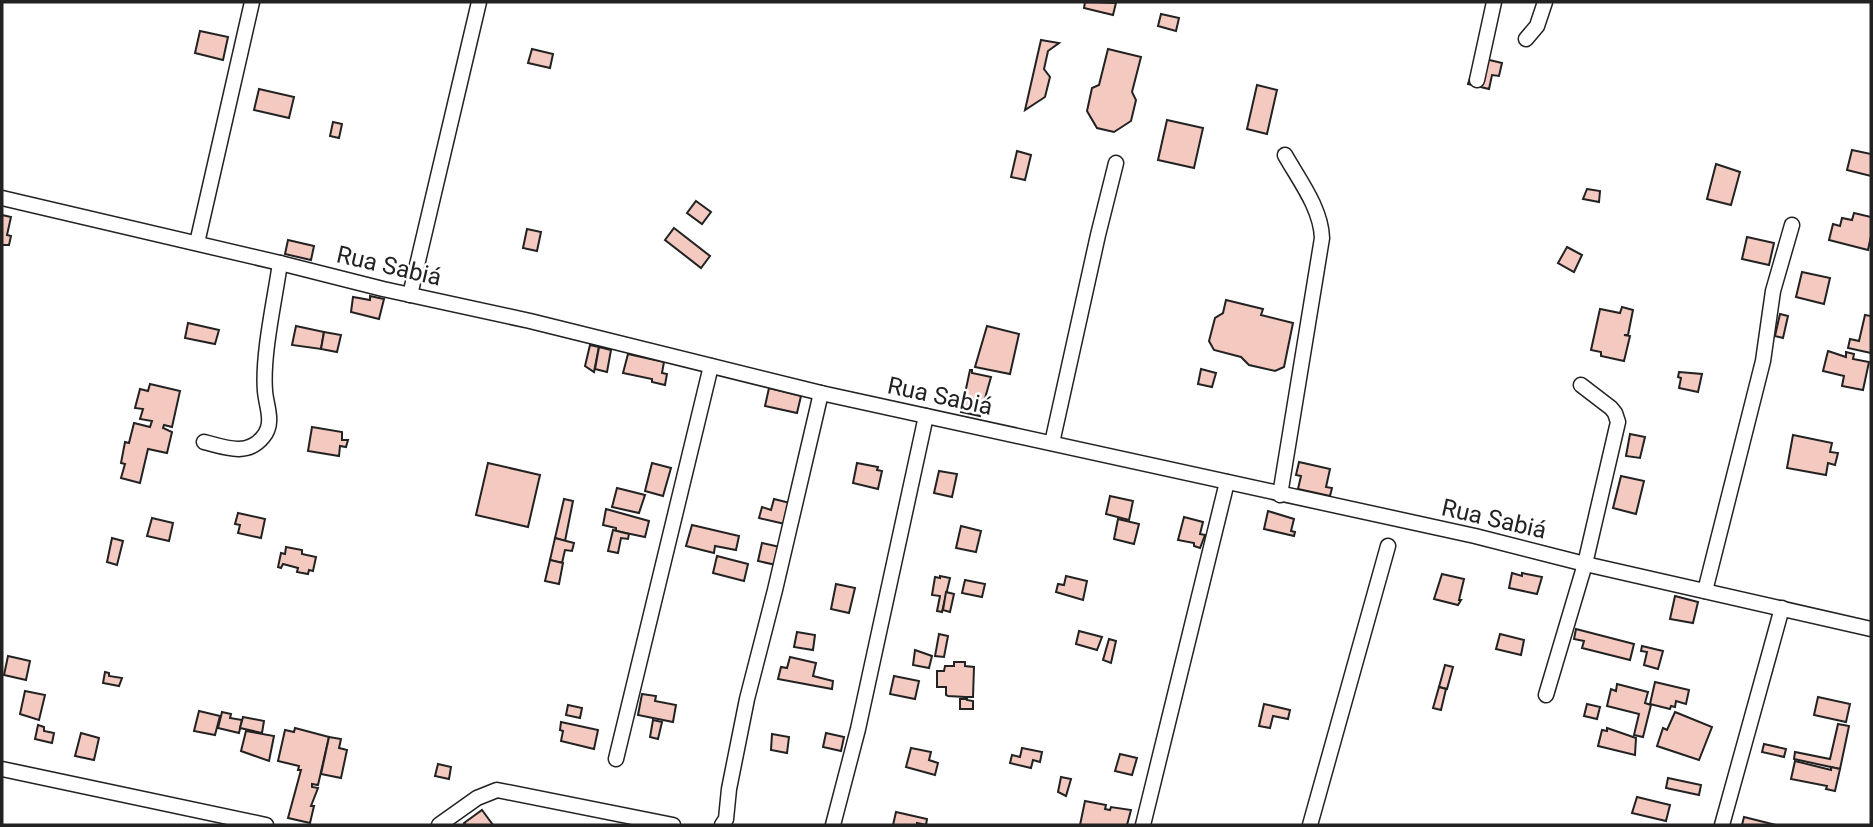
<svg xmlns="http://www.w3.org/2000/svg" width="1873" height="827" font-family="Roboto,sans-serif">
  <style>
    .building { fill: #f3c9c0; stroke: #222; stroke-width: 2 }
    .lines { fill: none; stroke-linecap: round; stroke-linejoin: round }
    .street-casing { stroke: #222; stroke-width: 17 }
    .street { stroke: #fff; stroke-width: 14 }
    .labels { text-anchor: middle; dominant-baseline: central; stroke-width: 5; stroke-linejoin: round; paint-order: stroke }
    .street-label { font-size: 24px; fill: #222; stroke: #fff }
  </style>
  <rect width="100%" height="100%" fill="#fff"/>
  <g class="building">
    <path d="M1085,2L1116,3L1113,15L1084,8Z"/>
    <path d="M1161,14L1179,18L1176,31L1158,26Z"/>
    <path d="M200,31L228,37L223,60L195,53Z"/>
    <path d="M1041,40L1059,43L1048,51L1044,69L1050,77L1045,97L1025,110Z"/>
    <path d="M532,49L553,54L550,68L528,63Z"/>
    <path d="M1108,49L1141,57L1132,92L1136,100L1131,121L1114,132L1097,128L1087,111L1092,88L1099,85Z"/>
    <path d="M1477,57L1502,63L1499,76L1492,75L1489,89L1468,84Z"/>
    <path d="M1257,85L1277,90L1267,134L1247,129Z"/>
    <path d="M259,89L294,97L289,118L254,110Z"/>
    <path d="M1167,120L1203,128L1194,168L1158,160Z"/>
    <path d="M333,122L342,124L339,138L330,136Z"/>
    <path d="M1852,150L1871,154V176L1847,170Z"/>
    <path d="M1017,151L1031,155L1025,180L1011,177Z"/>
    <path d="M1716,164L1740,172L1731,205L1707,199Z"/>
    <path d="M1587,189L1600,191L1599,202L1583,199Z"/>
    <path d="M696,201L711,212L702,224L687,213Z"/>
    <path d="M1854,213L1871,217V236L1868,250L1829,240L1833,224L1840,226L1842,218L1852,220Z"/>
    <path d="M2,215L11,217L7,235L11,236L9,245H2Z"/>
    <path d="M674,228L710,256L701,268L665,240Z"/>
    <path d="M527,229L541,232L537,251L523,248Z"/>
    <path d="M1747,237L1774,243L1769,265L1742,259Z"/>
    <path d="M288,240L314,246L311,260L285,254Z"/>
    <path d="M1567,247L1582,255L1574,272L1558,263Z"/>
    <path d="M1802,272L1830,278L1824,304L1796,297Z"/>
    <path d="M370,296L384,299L379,319L351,312L353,297L370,300Z"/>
    <path d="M1226,300L1263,309L1261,315L1293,323L1284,367L1275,371L1249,365L1241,357L1214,350L1209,341L1215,318L1223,313Z"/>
    <path d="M1622,307L1633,310L1628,335H1624L1630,336L1624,361L1601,356V352L1591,350L1600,309L1620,313Z"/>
    <path d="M1780,314L1788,316L1783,338L1775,336Z"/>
    <path d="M1865,315L1871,316V353L1848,348L1850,339L1859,341Z"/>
    <path d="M188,323L219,330L215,344L185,338Z"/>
    <path d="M296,326L324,332L321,349L292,345Z"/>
    <path d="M987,326L1019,334L1010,374L975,367Z"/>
    <path d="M324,332L341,335L337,352L321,349Z"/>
    <path d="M590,345L599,347L594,372L585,366Z"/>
    <path d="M599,347L611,350L607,372L595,369Z"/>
    <path d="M1828,351L1846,357V352L1854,354L1853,359L1869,362L1863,390L1842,386L1844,376L1823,371Z"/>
    <path d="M628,354L664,362L662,373L667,374L665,385L652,382V379L623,373Z"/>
    <path d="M1201,369L1216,373L1212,387L1198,384Z"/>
    <path d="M970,370H972V373L991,377L980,416L961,412Z"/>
    <path d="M1679,372L1702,374L1698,392L1679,388L1681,378L1678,377Z"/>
    <path d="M150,384L180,391L172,427L164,425L163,428L172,432L167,453L148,449L140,483L121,478L125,464L121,463L125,442L129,443L134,423L150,427L152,421L140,419L143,409L135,408L140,389L148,391Z"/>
    <path d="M769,388L801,396L797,413L765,406Z"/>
    <path d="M312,427L342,432V440H348L346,447L340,446L339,456L308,451Z"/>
    <path d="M1630,434L1645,437L1640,458L1626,456Z"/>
    <path d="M1793,435L1832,443L1830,452L1838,453L1835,465L1828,463L1826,475L1787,468Z"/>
    <path d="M1299,462L1330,469L1326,487L1332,488L1330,496L1298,489L1301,476L1296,475Z"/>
    <path d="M488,463L540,475L528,527L476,515Z"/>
    <path d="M652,463L671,468L663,496L645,491Z"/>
    <path d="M857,463L878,467L877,470L882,471L878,489L853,483Z"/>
    <path d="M939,471L957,474L952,497L934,493Z"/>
    <path d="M1621,476L1644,481L1636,514L1613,508Z"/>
    <path d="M617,488L645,495L639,513L612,507Z"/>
    <path d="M1110,496L1133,501L1129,520L1106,514Z"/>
    <path d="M564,499L573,501L565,541L555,538Z"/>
    <path d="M774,499L790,503L785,524L759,518L762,507L771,510Z"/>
    <path d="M606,509L649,521L645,537L616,531V528L603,525Z"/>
    <path d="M1268,511L1294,519L1291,531L1295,532L1294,536L1264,529Z"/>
    <path d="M238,513L265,519L261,538L238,533L240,525L235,524Z"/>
    <path d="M1184,517L1203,522L1200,534L1205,535L1200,548L1194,546V543L1178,540Z"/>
    <path d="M152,518L173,523L169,541L147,536Z"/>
    <path d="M1118,519L1139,524L1134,544L1114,539Z"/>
    <path d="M692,525L739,536L736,550L715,546L714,553L686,546Z"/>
    <path d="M961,526L981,531L976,552L956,548Z"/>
    <path d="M613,530L629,534L628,539L621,538L618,553L608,551Z"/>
    <path d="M112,538L123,541L117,565L107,562Z"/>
    <path d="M555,538L574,543L572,551L565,550L562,563L550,560Z"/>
    <path d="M762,543L780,547L776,565L758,561Z"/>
    <path d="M286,547L302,550V554L316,557L313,571L309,570L308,574L297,572L298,568L283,564L281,568L278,567L281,553L285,554Z"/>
    <path d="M717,556L748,564L744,581L713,573Z"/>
    <path d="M550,560L563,563L559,584L545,581Z"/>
    <path d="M1512,573L1522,576V573L1542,577L1537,594L1509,588Z"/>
    <path d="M1442,574L1464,579L1459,600H1461L1458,605L1434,599Z"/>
    <path d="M940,576L950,578L942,612L937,611L940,596L932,595L935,577L940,578Z"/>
    <path d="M1066,576L1087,581L1083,600L1056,592L1058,584L1064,585Z"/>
    <path d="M965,580L985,584L982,597L962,593Z"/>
    <path d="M836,584L855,588L849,613L831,609Z"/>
    <path d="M946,592L954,594L950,612L943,610Z"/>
    <path d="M1675,596L1698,602L1693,623L1670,619Z"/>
    <path d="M1576,629L1634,644L1630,660L1582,648L1584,641L1574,639Z"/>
    <path d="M1079,631L1102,637L1097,650L1076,644Z"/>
    <path d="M797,632L815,635L813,650L794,647Z"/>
    <path d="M939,634L948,636L944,657L935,656Z"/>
    <path d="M1500,634L1524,640L1521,655L1496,649Z"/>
    <path d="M1109,639L1116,641L1111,663L1103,660Z"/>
    <path d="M1642,646L1663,651L1658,669L1644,665L1647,652L1641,651Z"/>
    <path d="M915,650L932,656L929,668L913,665Z"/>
    <path d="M8,656L30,661L26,680L4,675Z"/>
    <path d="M790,657L816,663L813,676L833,681L832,689L778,679L781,667L787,668Z"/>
    <path d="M954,662H965V666L974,667L973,697H967V700L973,701V709H960V699H965V697L948,696L946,695V687H937V671H944L945,666H954Z"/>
    <path d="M1445,665L1453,667L1447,689L1439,687Z"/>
    <path d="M105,672L109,673V676L122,678L119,686L103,683Z"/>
    <path d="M894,676L919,681L915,699L890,694Z"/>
    <path d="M1655,682L1689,690L1686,704L1676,701L1675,707L1671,706L1670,709L1650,704Z"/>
    <path d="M1617,684L1648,692L1645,703L1651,705L1643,737L1634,735L1639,714L1607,706L1611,689L1616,691Z"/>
    <path d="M1439,687L1446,689L1441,710L1433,708Z"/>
    <path d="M25,691L45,695L39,720L20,714Z"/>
    <path d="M642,694L656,696L655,701L676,705L673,722L638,715Z"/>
    <path d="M1818,697L1850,704L1846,722L1814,715Z"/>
    <path d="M1264,704L1290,710L1288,719L1273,716L1270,728L1259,726Z"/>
    <path d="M1587,704L1600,707L1597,719L1584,716Z"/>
    <path d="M568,705L582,708L580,718L566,715Z"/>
    <path d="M199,711L220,716L215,735L194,731Z"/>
    <path d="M222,712L231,714L230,718L242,720L239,733L218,728Z"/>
    <path d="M1675,712L1712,727L1699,760L1657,746L1663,728L1667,730Z"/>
    <path d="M243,717L264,721L262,733L240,728Z"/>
    <path d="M653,720L662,722L658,739L650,737Z"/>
    <path d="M561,722L598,730L594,749L561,741L563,731L560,730Z"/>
    <path d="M1838,724L1849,726L1840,769L1794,759L1795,752L1830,759Z"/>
    <path d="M38,725L44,727V731L54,733L52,743L35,739Z"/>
    <path d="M295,728L329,737L318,785L312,784V787L318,788L311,806H314L310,823L288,818L301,770H298L299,766L278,761L285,730L294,732Z"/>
    <path d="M1607,728L1636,738L1635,755L1598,746L1602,730L1607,731Z"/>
    <path d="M246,731L274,736L269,761L241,751Z"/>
    <path d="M81,733L99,738L94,760L75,756Z"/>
    <path d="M826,733L844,737L841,751L823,747Z"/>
    <path d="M772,734L789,737L787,753L771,750Z"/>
    <path d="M329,737L341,739L339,748L347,750L341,778L321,774Z"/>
    <path d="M1764,744L1786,749L1784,757L1762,752Z"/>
    <path d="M911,748L931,752L929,760L938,763L935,775L906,767Z"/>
    <path d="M1022,748L1042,752L1040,762L1033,760L1031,768L1010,763L1012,755L1020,757Z"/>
    <path d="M1120,754L1137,758L1132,775L1115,771Z"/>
    <path d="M1795,761L1831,770V767L1840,769L1835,791L1826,789L1827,786L1791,779Z"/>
    <path d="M438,764L451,767L449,779L435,776Z"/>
    <path d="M1061,777L1071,779L1066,796L1058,792Z"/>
    <path d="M1668,778L1701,785L1699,795L1666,788Z"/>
    <path d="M1637,797L1670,805L1666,821L1632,813Z"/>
    <path d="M1085,801L1106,805L1105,809L1110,810L1111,807L1131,810L1127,825H1080Z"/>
    <path d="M482,810L493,825H466L464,823Z"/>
    <path d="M896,812L927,819L926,825L917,823V825H893Z"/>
    <path d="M1744,817L1776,825H1742Z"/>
  </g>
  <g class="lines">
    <g class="street-casing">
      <g id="street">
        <path d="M1526,39L1537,26L1545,2"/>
        <path d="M1477,80L1494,2"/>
        <path d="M2,198L280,263L383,289L530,321L821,393L1475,536L1581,563L1871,629"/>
        <path d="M197,243L252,2"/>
        <path d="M410,295L479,2"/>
        <path d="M204,442C224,447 247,457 263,437C275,423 266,406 265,391C262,355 275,299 280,263"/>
        <path d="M1052,443L1098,235L1116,163"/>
        <path d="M1280,495L1322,238C1321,208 1299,180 1285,155"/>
        <path d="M1705,591L1763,361L1773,291L1792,225"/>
        <path d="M1546,695L1585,564L1618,422L1615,413L1611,408L1581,385"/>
        <path d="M616,759L711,366"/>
        <path d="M2,769L266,825"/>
        <path d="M439,825L477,798L497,790L673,825"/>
        <path d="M722,825L726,819L729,789L747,699L775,590L821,393"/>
        <path d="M833,825L858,729L926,416"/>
        <path d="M1143,825L1227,482"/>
        <path d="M1310,825L1388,546"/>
        <path d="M1722,825L1782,608"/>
      </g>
    </g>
    <use href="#street" class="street"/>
  </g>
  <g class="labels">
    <g class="street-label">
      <text transform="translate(389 266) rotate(13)">Rua Sabiá</text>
      <text transform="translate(940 396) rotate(12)">Rua Sabiá</text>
      <text transform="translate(1494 519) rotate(13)">Rua Sabiá</text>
    </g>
  </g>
  <rect width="1873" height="827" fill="none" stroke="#222222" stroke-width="7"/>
</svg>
